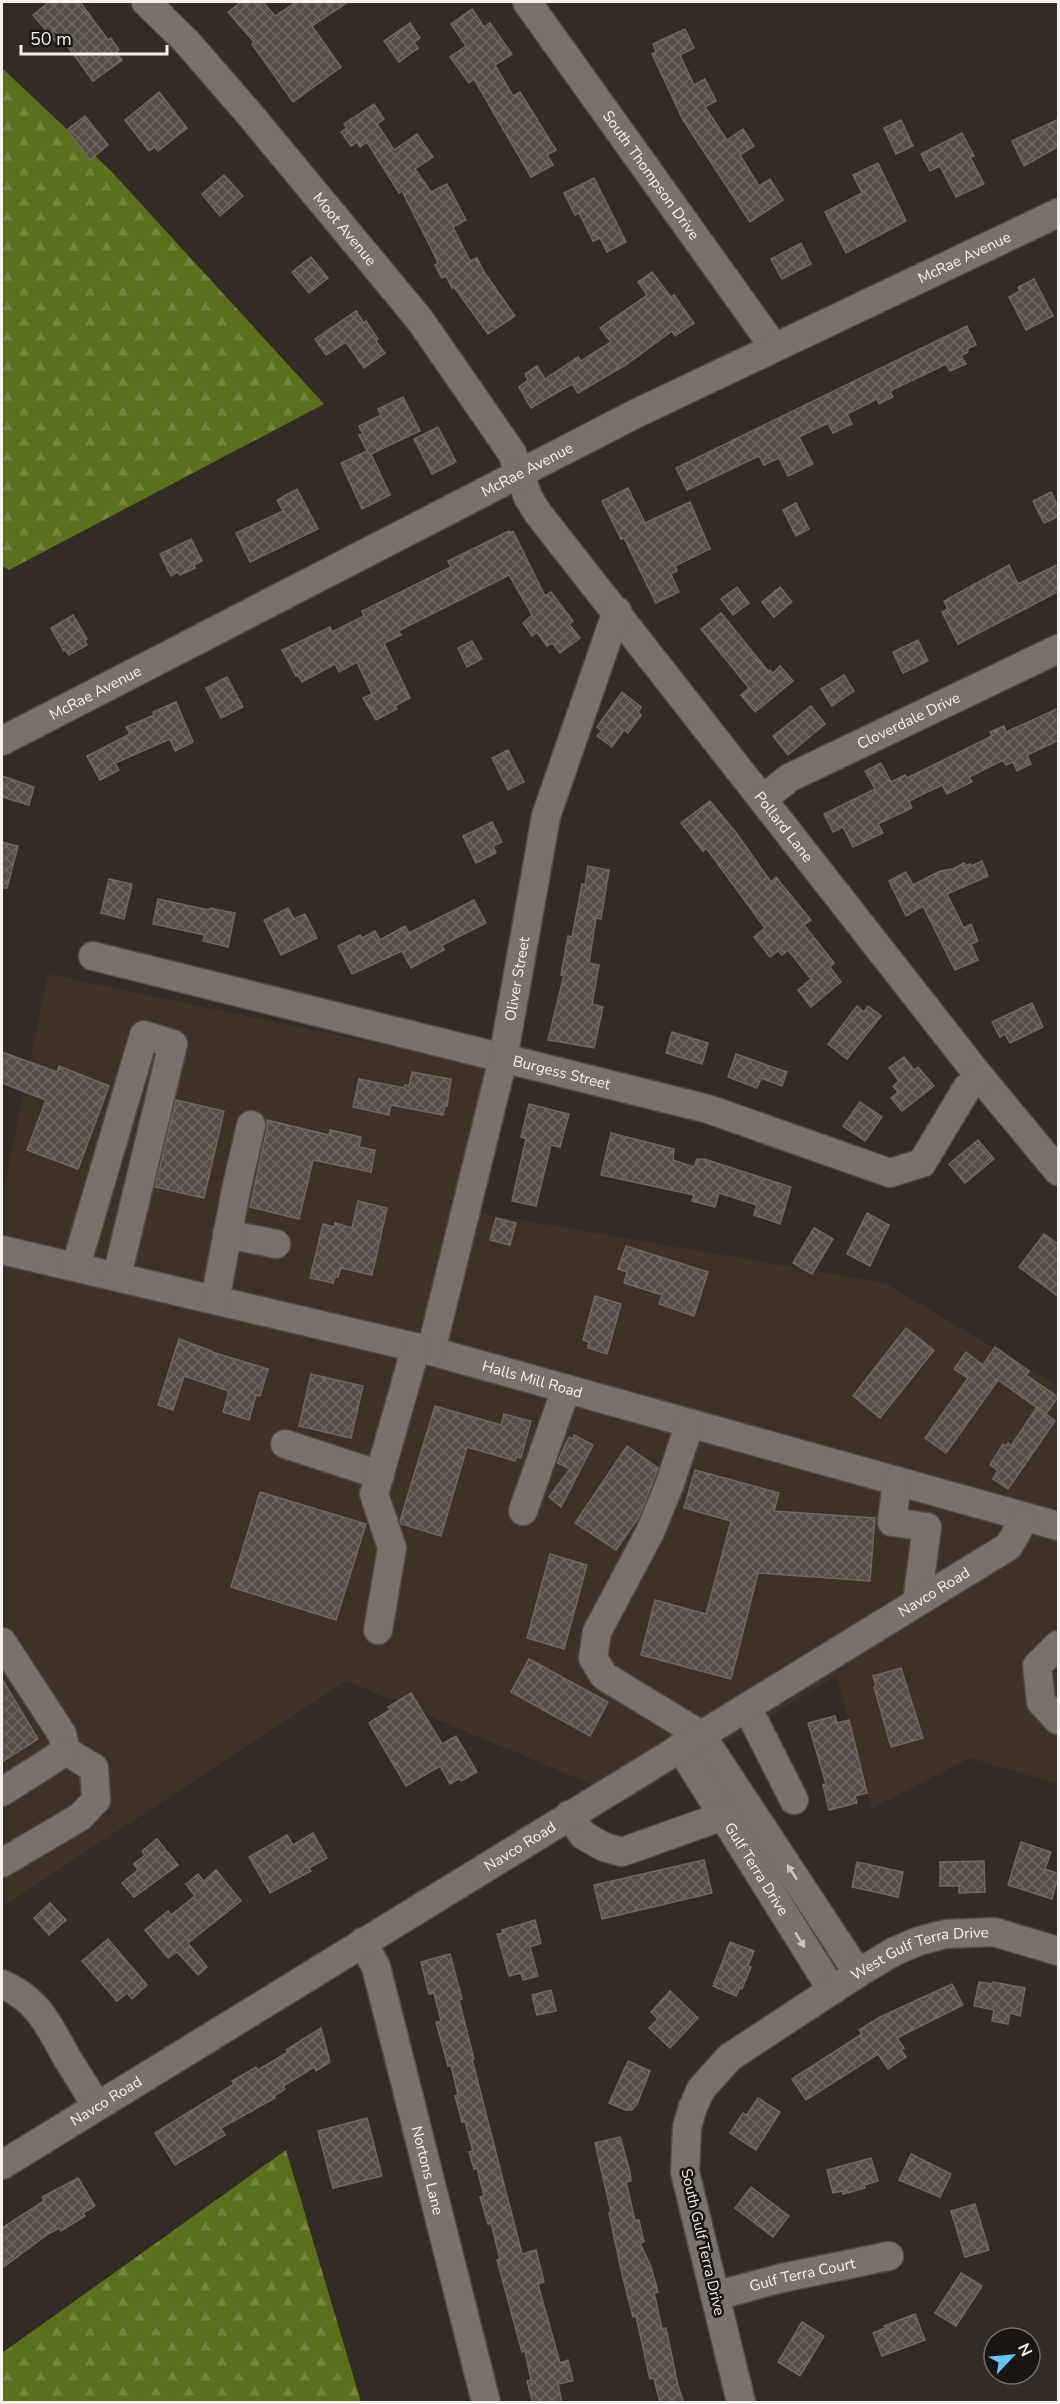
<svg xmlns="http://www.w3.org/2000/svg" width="1060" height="2404" font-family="'Nunito Sans',sans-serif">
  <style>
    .built { fill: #3e3126 }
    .forest { fill: url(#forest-firs) }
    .building { fill: url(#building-cross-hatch); stroke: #70675f; stroke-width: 1.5 }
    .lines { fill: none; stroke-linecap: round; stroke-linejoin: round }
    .minor-casing { stroke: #504944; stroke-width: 31 }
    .minor { stroke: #7a716a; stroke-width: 28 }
    .oneway { fill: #cbc4bf }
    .labels { text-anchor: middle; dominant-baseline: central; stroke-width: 5; stroke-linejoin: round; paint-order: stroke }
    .street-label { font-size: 15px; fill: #f6f1ed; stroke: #181512 }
  </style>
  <defs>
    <pattern id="forest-firs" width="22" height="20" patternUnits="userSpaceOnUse" patternTransform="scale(1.5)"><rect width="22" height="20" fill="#5b701c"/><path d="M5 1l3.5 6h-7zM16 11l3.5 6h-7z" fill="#73853d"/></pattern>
    <pattern id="building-cross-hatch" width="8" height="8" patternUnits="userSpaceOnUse" patternTransform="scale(1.5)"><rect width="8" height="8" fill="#554d46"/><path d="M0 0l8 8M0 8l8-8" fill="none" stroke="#6e6761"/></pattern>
  </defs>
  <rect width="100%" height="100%" fill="#332b25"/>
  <path class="built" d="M48,974L488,1067L451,1208L885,1283L1058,1386V1784L970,1758L871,1809L837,1676L628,1800L346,1681L2,1907V1197Z"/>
  <g class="forest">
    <path d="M2,68L111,171L324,404L9,570L2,566Z"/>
    <path d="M286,2150L361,2402H2V2353Z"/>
  </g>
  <g class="building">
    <path d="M49,2H80L108,40L111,38L119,50L116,52L122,60L93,81L63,40L58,44L33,15Z"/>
    <path d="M241,2H263L275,16L296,2H348L312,26L341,67L293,102L252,44L254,42L228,12Z"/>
    <path d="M472,9L484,27L490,23L512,54L495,65L513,96L520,92L556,150L547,155L553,165L531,177L474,79L469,83L450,57L466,46L451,24Z"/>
    <path d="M410,23L420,38L414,42L418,48L399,62L384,41Z"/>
    <path d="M685,29L694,48L680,55L694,85L705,79L716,101L705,107L727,140L743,129L754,146L740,155L759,186L770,179L783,200L750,222L683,120L652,54L656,52L653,44Z"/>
    <path d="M159,92L187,128L158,151L155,147L149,151L125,120Z"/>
    <path d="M374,104L384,119L377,124L394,150L417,134L433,157L415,169L431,192L447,184L466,220L453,227L470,261L477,258L484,272L515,316L488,334L454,287L452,288L446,276L442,278L435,265L438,263L432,250L402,191L399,193L367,142L360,147L357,142L351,146L341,132L347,128L344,124Z"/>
    <path d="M85,116L108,145L90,160L67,130Z"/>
    <path d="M1059,119V146L1024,166L1012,141Z"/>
    <path d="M901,120L913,146L896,154L884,128Z"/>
    <path d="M962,133L974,156L970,157L984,184L956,197L940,166L930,171L921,154Z"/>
    <path d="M878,163L906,221L846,253L825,212L862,193L853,175Z"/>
    <path d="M224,175L243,196L220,216L202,194Z"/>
    <path d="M594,178L626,242L607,252L600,238L593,241L579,213L575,215L564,193Z"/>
    <path d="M801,243L811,264L782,279L771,259Z"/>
    <path d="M311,257L328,278L309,293L292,272Z"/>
    <path d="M652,272L671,297L674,295L694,323L675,336L672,331L627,364L578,393L572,384L531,408L519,387L528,380L525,374L537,366L545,379L578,357L581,361L611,342L600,328L647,295L638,282Z"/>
    <path d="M1034,279L1053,316L1026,330L1009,297L1020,291L1018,287Z"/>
    <path d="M356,311L364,323L366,321L378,339L376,341L385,353L364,368L346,342L326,355L315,339Z"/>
    <path d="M967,326L976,345L967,349L968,352L961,356L966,364L950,371L946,364L890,391L893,397L879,404L877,399L847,414L852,424L833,433L828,423L799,437L813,464L788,476L779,458L764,465L759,456L687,490L676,468Z"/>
    <path d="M403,397L420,431L371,454L390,495L362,509L341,463L367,451L359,435L363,434L359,426L381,415L378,409Z"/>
    <path d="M438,427L456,462L432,474L414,439Z"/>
    <path d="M628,488L645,523L690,502L710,549L675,566L677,571L671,574L679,592L656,603L624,538L621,539L602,501Z"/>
    <path d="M297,489L318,529L250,562L236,533L283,511L277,500Z"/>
    <path d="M1051,492L1059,508V516L1044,523L1033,501Z"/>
    <path d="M796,503L809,529L796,536L783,510Z"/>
    <path d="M509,531L510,533L513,531L545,596L551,592L573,621L569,624L580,638L560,653L552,643L547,646L537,632L532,636L523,623L532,615L509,575L398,631L401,635L384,643L410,698L395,706L397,709L376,720L363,698L372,694L357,662L339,672L335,664L302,682L298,675L296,676L282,650L330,627L332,632L364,616L362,611L451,567L448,561Z"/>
    <path d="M191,539L202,561L194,565L195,568L180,575L178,572L171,576L160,554Z"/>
    <path d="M1059,564V591L958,644L942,612L948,609L944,601L1009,565L1018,584Z"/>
    <path d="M737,587L749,603L733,615L721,599Z"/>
    <path d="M780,587L792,602L774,617L762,602Z"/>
    <path d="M721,613L768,671L770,670L773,673L780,666L793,681L755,712L741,695L749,688L701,629Z"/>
    <path d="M73,615L87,639L85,640L87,645L69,655L65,649L64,651L51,628Z"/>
    <path d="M918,640L928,661L903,673L893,652Z"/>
    <path d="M472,641L482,659L467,667L458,648Z"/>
    <path d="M844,675L854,691L832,706L821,689Z"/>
    <path d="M227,677L243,707L221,718L206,688Z"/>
    <path d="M622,692L641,707L638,712L641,715L628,733L624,730L612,747L597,736L602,731L597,727Z"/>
    <path d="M176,702L193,742L175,751L170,739L115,763L119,770L100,780L87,756L130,734L126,727L154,715L153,712Z"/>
    <path d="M811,706L825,724L788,755L773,736Z"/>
    <path d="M1059,708V740L1027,755L1031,764L1017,771L1013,762L1006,765L1003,760L969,777L972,782L947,794L942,785L909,801L912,808L878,824L883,833L853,847L843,827L833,832L824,814L875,789L865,771L881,763L891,782L905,775L907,778L992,736L990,732L1004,726L1006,732Z"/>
    <path d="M508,750L524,782L508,790L492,758Z"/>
    <path d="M2,776L34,787L29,805L2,797Z"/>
    <path d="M710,801L737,834L771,882L776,877L811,920L804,925L834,963L830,967L841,982L811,1007L798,990L811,979L788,950L782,955L778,951L770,957L754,937L765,928L706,848L703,851L681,823Z"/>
    <path d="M492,822L502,842L493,846L496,853L476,863L463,836Z"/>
    <path d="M2,842L18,846L7,888H2Z"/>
    <path d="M982,861L988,876L947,894L964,928L971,924L978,941L971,944L978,960L955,970L923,906L906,916L889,881L906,872L913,885L940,871L953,869L964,863L965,866L970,864L971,866Z"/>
    <path d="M588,866L609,870L601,919L596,918L589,963L599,965L592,1004L603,1007L594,1048L548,1040L564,975H561L568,936L572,937L582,884L585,885Z"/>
    <path d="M109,879L132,884L124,919L101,913Z"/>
    <path d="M158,899L209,910L210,908L235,913L228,947L203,941L205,935L153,924Z"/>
    <path d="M474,900L486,923L442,945L444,950L411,968L402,951L352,974L338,946L360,935L362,938L375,931L380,940L405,926L409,933Z"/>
    <path d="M288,908L294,919L305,914L317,938L281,955L264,920Z"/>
    <path d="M1032,1003L1043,1027L1010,1043L1005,1034L1000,1037L992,1022Z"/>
    <path d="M857,1006L864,1012L868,1006L881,1016L847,1059L828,1044Z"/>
    <path d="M672,1032L708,1043L702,1064L666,1053Z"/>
    <path d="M2,1052L57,1072L59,1066L109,1086L78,1169L27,1150L46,1100L2,1083Z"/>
    <path d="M736,1054L787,1072L782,1086L761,1078L757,1088L728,1077Z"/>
    <path d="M904,1057L914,1070L918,1067L934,1086L902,1111L891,1098L898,1092L893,1086L899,1081L889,1068Z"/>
    <path d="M412,1072L451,1079L447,1106L445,1105L443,1115L391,1105L389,1115L353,1107L359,1079L404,1088L405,1085L409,1086Z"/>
    <path d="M176,1100L224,1111L204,1198L155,1187Z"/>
    <path d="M860,1102L882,1117L865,1141L843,1126Z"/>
    <path d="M529,1104L569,1114L560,1147L551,1145L536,1206L512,1201L526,1139L521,1137Z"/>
    <path d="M267,1120L329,1135L330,1130L361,1137L359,1147L375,1150L371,1172L313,1160L299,1219L250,1207L267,1129Z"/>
    <path d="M611,1133L674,1149L673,1160L694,1167L697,1159H704L791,1187L780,1224L754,1215L757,1205L719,1193L715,1207L692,1201L694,1195L601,1175Z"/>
    <path d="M978,1140L994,1159L965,1183L949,1164Z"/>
    <path d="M358,1201L387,1208L372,1275L341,1268L338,1277H335L333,1283L310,1278L323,1224L334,1227L335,1223L352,1228Z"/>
    <path d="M867,1213L889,1225L870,1266L847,1254Z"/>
    <path d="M496,1218L516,1223L510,1245L490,1240Z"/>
    <path d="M814,1228L833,1239L812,1274L793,1263Z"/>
    <path d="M1044,1234L1059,1245V1297L1019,1267Z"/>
    <path d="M626,1246L708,1272L694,1316L659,1304L662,1295L624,1283L627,1272L618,1269Z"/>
    <path d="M595,1296L621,1304L607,1354L588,1348L589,1342L583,1340Z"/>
    <path d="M906,1328L934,1350L880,1418L853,1396Z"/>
    <path d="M179,1339L212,1351V1352L268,1369L260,1396L256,1395L249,1420L223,1412L229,1391L184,1376L173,1410L158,1405Z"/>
    <path d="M995,1347L1029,1371L1026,1375L1058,1397L1046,1414L998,1380L946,1453L925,1438L968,1378L954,1369L966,1352L983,1365Z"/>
    <path d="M311,1374L363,1386L351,1438L299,1426Z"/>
    <path d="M435,1406L501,1425L504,1414L531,1421L521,1458L516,1457L515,1461L467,1447L441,1536L401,1524L400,1521Z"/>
    <path d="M1037,1407L1055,1421L1008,1489L993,1479L998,1470L990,1465L1003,1444L1006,1446L1008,1443L1011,1446Z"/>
    <path d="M574,1435L593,1445L561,1507L549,1497L570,1469L557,1463L569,1437L573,1439Z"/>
    <path d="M627,1446L658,1468L639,1517L616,1550L575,1523Z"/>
    <path d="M695,1470L779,1493L774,1511L875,1518L870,1581L758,1573L731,1679L641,1655L655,1600L706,1614L731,1521L684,1508Z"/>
    <path d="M260,1492L366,1524L336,1620L231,1587Z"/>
    <path d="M550,1554L587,1565L564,1649L527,1638Z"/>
    <path d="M529,1659L608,1702L590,1736L511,1692Z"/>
    <path d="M901,1668L923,1738L891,1747L874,1687L876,1686L873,1676Z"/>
    <path d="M2,1679L38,1739L2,1762Z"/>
    <path d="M411,1693L442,1744L456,1736L477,1772L461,1781L460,1778L450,1784L440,1766L406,1786L369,1723L390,1710L388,1707Z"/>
    <path d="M835,1716L837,1723L849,1720L867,1793L855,1796L857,1803L829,1810L823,1785L826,1784L808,1723Z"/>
    <path d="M313,1833L327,1858L309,1868L311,1871L270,1893L249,1857L287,1835L293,1845Z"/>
    <path d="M157,1839L178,1865L134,1897L122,1883L138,1870L134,1864L145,1855L142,1851Z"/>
    <path d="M1021,1842L1051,1852L1045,1869L1059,1874L1052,1899L1008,1885Z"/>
    <path d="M704,1860L712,1893L602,1919L594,1885Z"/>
    <path d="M984,1861L985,1892L959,1893V1886H940V1862Z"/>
    <path d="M857,1862L903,1872L898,1897L852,1887Z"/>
    <path d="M216,1870L241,1901L188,1943L207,1967L198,1975L177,1952L168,1958L145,1930L168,1911L171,1915L195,1896L186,1884L198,1874L204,1881Z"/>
    <path d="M50,1903L66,1920L49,1935L34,1918Z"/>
    <path d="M535,1920L541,1943L530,1947L538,1976L523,1980L521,1973L509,1976L497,1934L503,1933L502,1930Z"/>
    <path d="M108,1939L147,1985L132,1999L127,1993L117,2001L82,1961Z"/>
    <path d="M730,1942L754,1951L748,1966L751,1967L742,1989L740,1988L736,1996L713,1986Z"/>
    <path d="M450,1954L462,1999L459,2000L474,2059H472L522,2254L536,2250L544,2282L538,2284L560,2363L568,2360L573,2381L558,2384L562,2403H533L527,2381L531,2380L525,2351L522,2352L497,2260L500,2259L491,2223L488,2224L480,2197L484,2196L477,2168L474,2169L469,2152L473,2151L465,2122H462L455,2096L458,2095L451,2065L448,2066L436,2022L441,2021L434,1993L429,1994L421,1962Z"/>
    <path d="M979,1982L993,1984V1982L1025,1988L1020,2016L1010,2013L1008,2024L992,2021L994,2010L974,2006Z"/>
    <path d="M952,1984L963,2005L897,2038L904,2048L901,2050L906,2057L888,2069L878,2054L806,2100L792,2079L862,2034L859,2030L880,2017Z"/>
    <path d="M551,1990L556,2011L537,2015L532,1995Z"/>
    <path d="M670,1991L698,2018L670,2048L649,2028L658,2019L651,2012Z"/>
    <path d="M321,2028L330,2062L316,2071L314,2067L283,2086L285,2089L274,2096L275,2098L221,2128L225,2135L175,2165L155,2133L234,2084L232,2081L256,2067L258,2070L288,2052L286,2050Z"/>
    <path d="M628,2061L650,2071L637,2104L632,2110H626L609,2103Z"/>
    <path d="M758,2098L780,2112L756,2150L730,2133L743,2113L747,2115Z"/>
    <path d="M367,2118L382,2176L333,2188L318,2131Z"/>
    <path d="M620,2137L630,2172L631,2181L626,2182L635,2220H639L644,2242L640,2243L651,2267L658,2292L654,2293L662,2329L666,2328L678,2386L684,2403H660L654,2378L650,2379L636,2316L633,2317L622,2274L609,2213L611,2212L595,2143Z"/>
    <path d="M911,2154L951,2174L940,2197L899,2180Z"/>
    <path d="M871,2158L878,2181L864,2185L865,2188L843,2194L842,2191L833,2193L827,2170Z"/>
    <path d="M78,2178L95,2206L83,2213L85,2216L61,2231L59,2228L48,2234L2,2268V2228L44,2201L42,2197Z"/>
    <path d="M751,2187L789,2216L773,2237L735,2208Z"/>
    <path d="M975,2204L989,2250L965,2257L951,2211Z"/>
    <path d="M961,2273L982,2286L956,2326L935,2313Z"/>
    <path d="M915,2314L925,2340L882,2356L873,2333L885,2328L884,2326Z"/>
    <path d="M802,2322L824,2336L800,2376L778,2362Z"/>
  </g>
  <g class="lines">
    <g class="minor-casing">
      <g id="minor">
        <path id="s1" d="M146,2L186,41L246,110L420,320L512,453L528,497L537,512L980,1077L1058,1171"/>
        <path id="s2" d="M527,2L774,347"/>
        <path id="s3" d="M2,741L635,414L1058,213"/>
        <path id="s4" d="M763,799L789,778L1058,649"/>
        <path id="s5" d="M93,956L708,1109L890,1173L922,1163L967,1088L980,1077"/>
        <path d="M227,1234L276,1244"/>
        <path id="s6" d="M2,1250L431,1351L1058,1526"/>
        <path d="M76,1266L144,1035L173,1044L117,1276"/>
        <path d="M215,1300L236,1190L251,1125"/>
        <path id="s7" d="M431,1351L503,1059L546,816L617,611"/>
        <path d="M690,1423L669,1486L650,1532L597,1632L593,1658L604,1676L701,1735L858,1973"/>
        <path d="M285,1444L380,1475"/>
        <path d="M897,1481L892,1522L927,1527L917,1602"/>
        <path d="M523,1511L566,1389"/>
        <path d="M378,1630L392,1548L374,1494L416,1347"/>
        <path d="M2,1642L62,1734L66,1751L94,1768L96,1800L80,1817L2,1863"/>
        <path d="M1058,1645L1037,1666L1041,1702L1058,1720"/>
        <path d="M747,1707L794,1800"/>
        <path id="s8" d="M680,1747L832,1990"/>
        <path d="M2,1792L66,1751"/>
        <path d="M569,1815L583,1835L604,1847L622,1852L723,1816"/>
        <path id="s9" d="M363,1942L376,1967L486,2402"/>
        <path d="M2,1984C42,2002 49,2028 70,2063C79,2077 88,2092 97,2106"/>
        <path id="s10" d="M2,2165L1009,1546L1025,1517"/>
        <path id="s11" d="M715,2296L782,2278L889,2256"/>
        <path id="s12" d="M741,2402L685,2172L687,2127L693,2107L701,2089L730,2057L858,1973L895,1951L919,1941L945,1934L994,1932L1058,1951"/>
      </g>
    </g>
    <use href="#minor" class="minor"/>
  </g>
  <defs><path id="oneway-solid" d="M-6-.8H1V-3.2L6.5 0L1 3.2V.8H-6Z" transform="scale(1.5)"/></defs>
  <g class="oneway">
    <use href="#oneway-solid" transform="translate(792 1872) rotate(-123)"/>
    <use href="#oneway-solid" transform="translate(800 1940) rotate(58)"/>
  </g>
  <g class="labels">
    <g class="street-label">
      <text stroke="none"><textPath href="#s2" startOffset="213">South Thompson Drive</textPath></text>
      <text stroke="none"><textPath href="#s1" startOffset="302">Moot Avenue</textPath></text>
      <text stroke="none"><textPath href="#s3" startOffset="1077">McRae Avenue</textPath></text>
      <text stroke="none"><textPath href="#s3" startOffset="591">McRae Avenue</textPath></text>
      <text stroke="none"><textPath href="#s3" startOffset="105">McRae Avenue</textPath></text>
      <text stroke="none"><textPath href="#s4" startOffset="166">Cloverdale Drive</textPath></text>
      <text stroke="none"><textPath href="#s1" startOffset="1046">Pollard Lane</textPath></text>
      <text stroke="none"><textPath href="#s7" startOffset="382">Oliver Street</textPath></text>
      <text stroke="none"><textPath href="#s5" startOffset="483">Burgess Street</textPath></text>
      <text stroke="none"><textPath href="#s6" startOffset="546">Halls Mill Road</textPath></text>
      <text stroke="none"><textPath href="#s10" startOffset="1094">Navco Road</textPath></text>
      <text stroke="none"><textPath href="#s10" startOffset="608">Navco Road</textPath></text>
      <text stroke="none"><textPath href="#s8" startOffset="144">Gulf Terra Drive</textPath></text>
      <text stroke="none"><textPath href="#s12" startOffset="585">West Gulf Terra Drive</textPath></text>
      <text stroke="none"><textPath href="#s10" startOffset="122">Navco Road</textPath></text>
      <text stroke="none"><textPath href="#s9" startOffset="238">Nortons Lane</textPath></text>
      <text transform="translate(703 2242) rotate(77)">South Gulf Terra Drive</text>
      <text stroke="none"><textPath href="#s11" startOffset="90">Gulf Terra Court</textPath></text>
    </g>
  </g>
  <rect width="1060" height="2404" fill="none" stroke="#f6f1ed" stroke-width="6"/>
  <g transform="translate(1012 2356) rotate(64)"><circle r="28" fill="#181512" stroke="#716d6a" stroke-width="1.5"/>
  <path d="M0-4.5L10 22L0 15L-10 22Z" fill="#64c5ee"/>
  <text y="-9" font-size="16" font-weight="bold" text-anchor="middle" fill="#f6f1ed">N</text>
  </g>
  <path d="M21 45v9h146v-9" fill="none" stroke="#f6f1ed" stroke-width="3"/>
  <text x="30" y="45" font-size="18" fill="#f6f1ed" stroke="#181512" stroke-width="4.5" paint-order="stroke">50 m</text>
</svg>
